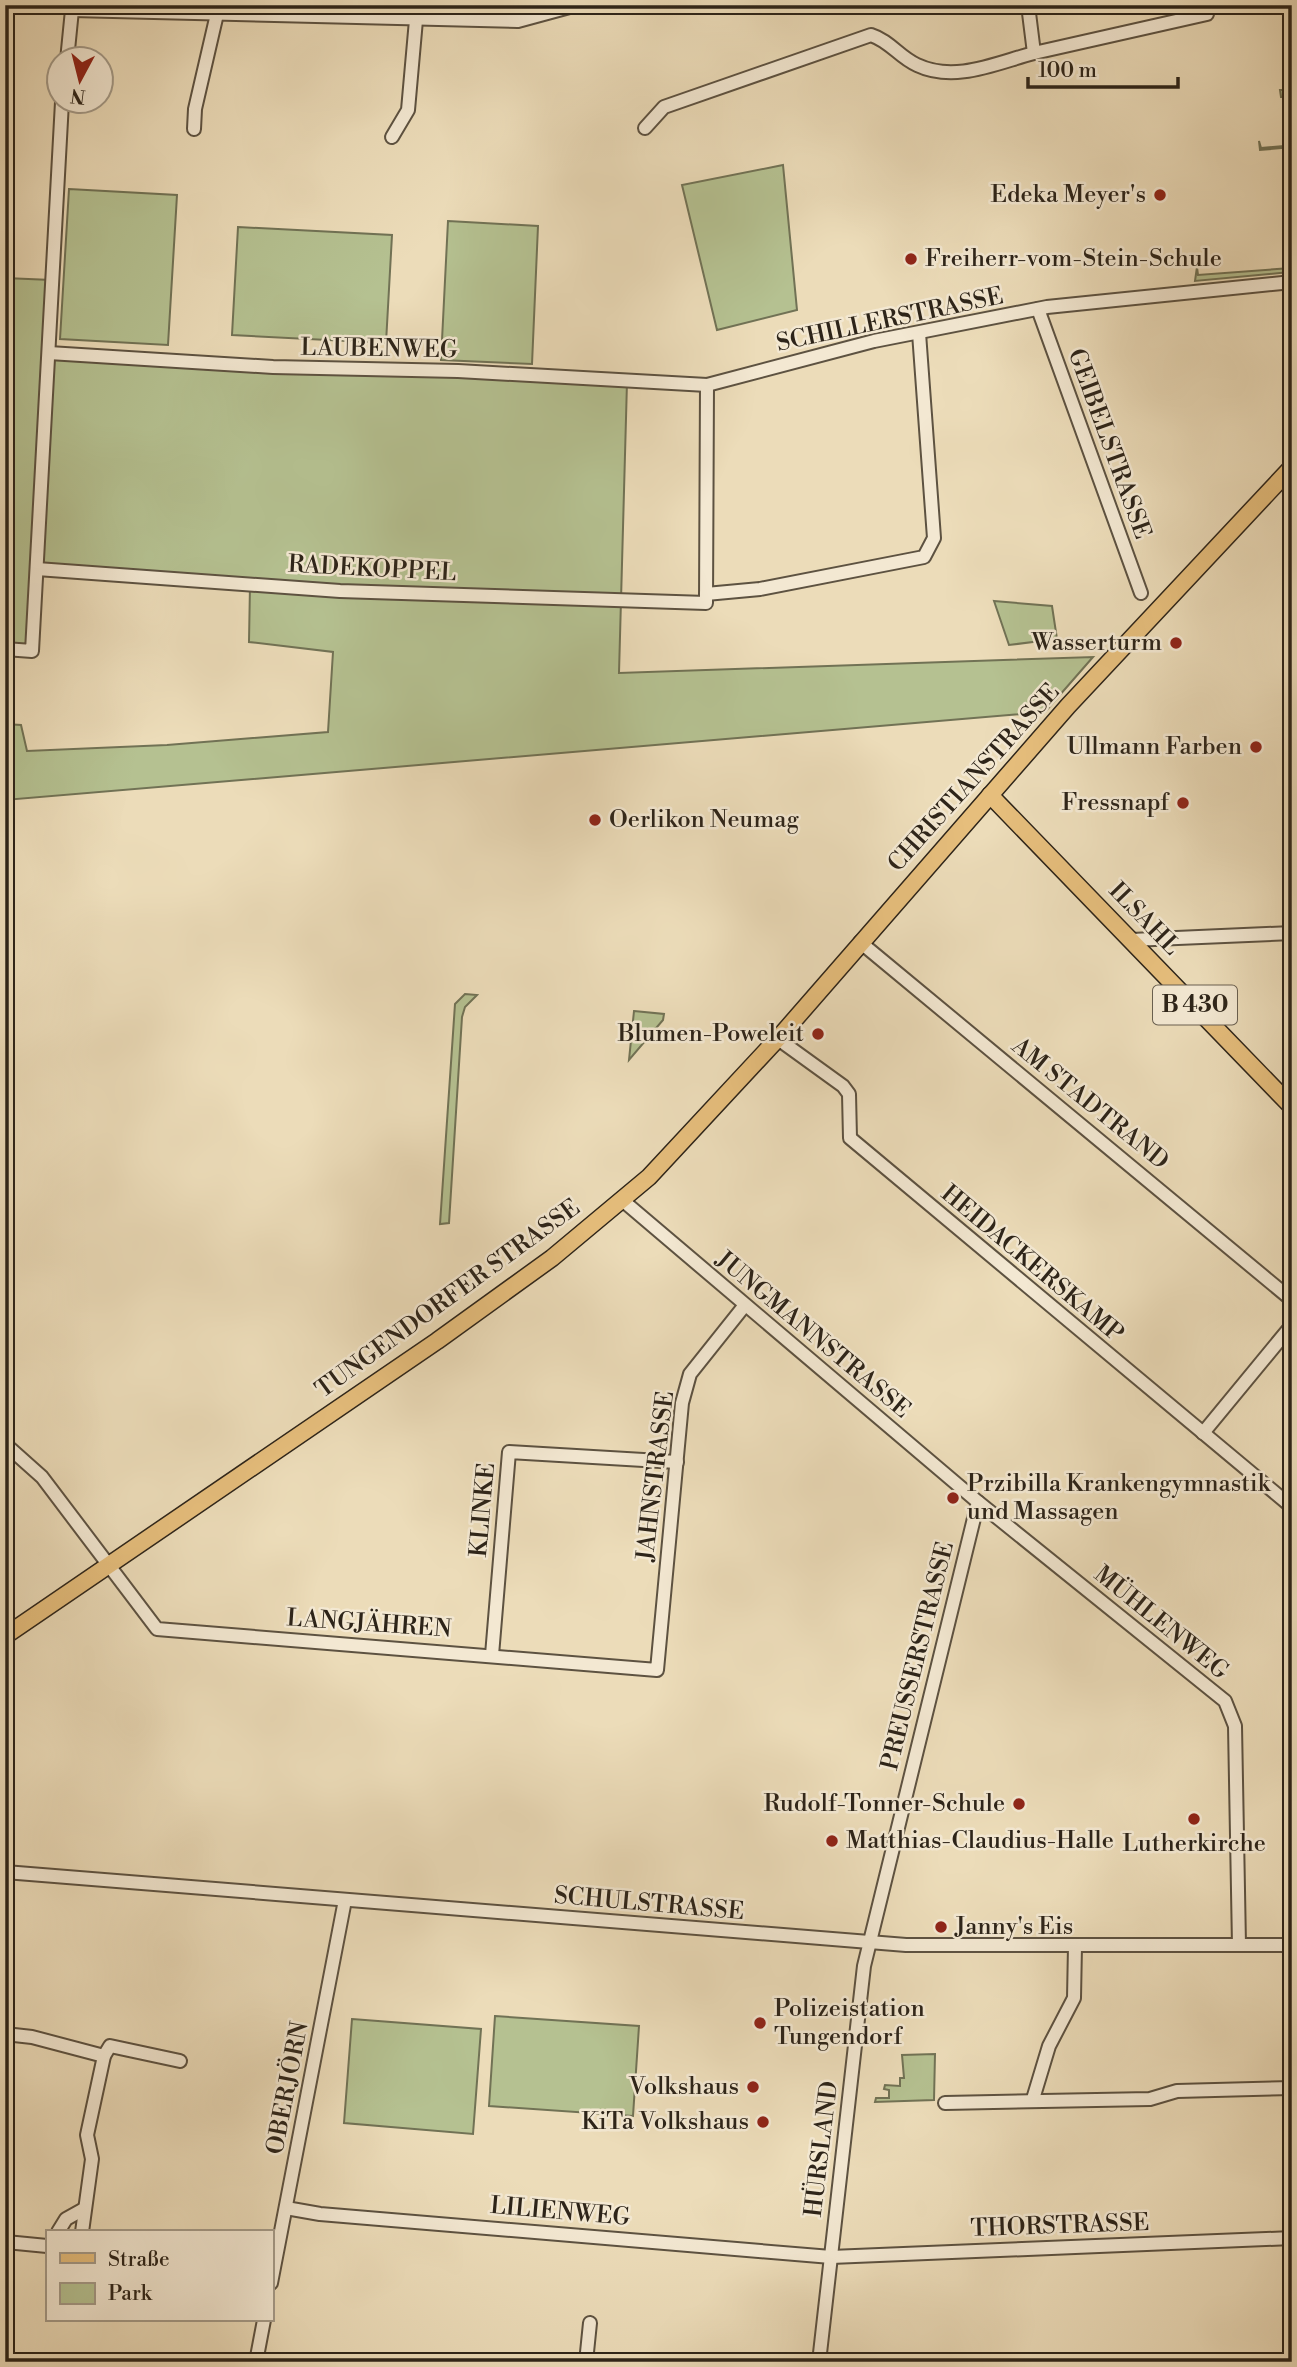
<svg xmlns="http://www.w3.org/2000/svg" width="1297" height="2367" font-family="'Libre Bodoni',serif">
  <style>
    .green { fill: #b5c191; stroke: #717255; stroke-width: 2 }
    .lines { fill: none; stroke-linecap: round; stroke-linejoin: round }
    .minor-casing { stroke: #5d5241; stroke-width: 16 }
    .major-casing { stroke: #2d2419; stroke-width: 19 }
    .minor { stroke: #f3e8d2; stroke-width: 12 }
    .major { stroke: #e6be7c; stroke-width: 16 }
    .poi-dot { fill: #8f2418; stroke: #f3e8d2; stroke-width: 2.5 }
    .labels { text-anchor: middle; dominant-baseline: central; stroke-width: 5; stroke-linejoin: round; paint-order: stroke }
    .shield { fill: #f3e8d2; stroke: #685f50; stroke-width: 2 }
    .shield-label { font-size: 23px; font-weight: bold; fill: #2d2419 }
    .poi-label { font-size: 24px; fill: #2d2419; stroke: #f3e8d2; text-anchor: end }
    .street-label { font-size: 24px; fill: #2d2419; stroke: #f3e8d2 }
  </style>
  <rect width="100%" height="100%" fill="#ecdcb9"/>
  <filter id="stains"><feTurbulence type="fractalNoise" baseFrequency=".00286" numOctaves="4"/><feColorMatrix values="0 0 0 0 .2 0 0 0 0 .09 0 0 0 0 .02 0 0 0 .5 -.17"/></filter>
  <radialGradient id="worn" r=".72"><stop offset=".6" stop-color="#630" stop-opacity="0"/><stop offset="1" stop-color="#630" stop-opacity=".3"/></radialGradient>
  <g class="green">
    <path d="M175,5H385L390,11Z"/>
    <path d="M414,5H545L520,11L415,12Z"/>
    <path d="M1280,90H1290L1292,147L1260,150L1259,141L1261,148L1284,146V139L1290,138L1287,97H1281Z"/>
    <path d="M783,165L797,310L717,330L682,185Z"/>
    <path d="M69,189L177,195L168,345L60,339Z"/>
    <path d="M448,221L538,226L532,364L441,360Z"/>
    <path d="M238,227L392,235L386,343L232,335Z"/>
    <path d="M1292,261V272H1290L1195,281L1197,267L1198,275L1291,268Z"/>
    <path d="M5,278L51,280L49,353L627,382L619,673L1093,657L1045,712L5,800V724L21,725L27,751L167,745L328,732L333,652L249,642L250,585L38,569L32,651L5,649Z"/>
    <path d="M994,601L1052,606L1057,639L1009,645Z"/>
    <path d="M465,994L477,995L465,1007L462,1017L449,1223L440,1224L455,1004Z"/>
    <path d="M634,1011L664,1014L663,1020L629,1060Z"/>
    <path d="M495,2016L639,2026L633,2116L489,2106Z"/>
    <path d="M352,2019L481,2029L473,2134L344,2123Z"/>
    <path d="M935,2054L934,2100L875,2102L876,2098H889V2090L884,2089L885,2085L900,2086V2078H904L902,2055Z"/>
  </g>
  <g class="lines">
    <g class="minor-casing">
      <g id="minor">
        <path d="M1028,5L1034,53L1207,14"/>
        <path d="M72,10L518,21L577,5"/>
        <path d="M67,60L72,10"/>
        <path d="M645,128L664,107L871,35C890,41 899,57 917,65C955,83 996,63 1034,53"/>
        <path d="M194,129L195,109L217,14"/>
        <path d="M392,137L408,110L416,20"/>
        <path d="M1038,309L1141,593"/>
        <path d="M49,353L273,367L458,371L707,385L874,341L1047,307L1292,282"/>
        <path d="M37,569L340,591L706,603L707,385"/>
        <path d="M706,594L760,589L924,557L934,538L919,333"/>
        <path d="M5,649L32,651L62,102"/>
        <path d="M1131,940L1292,933"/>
        <path d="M860,942L1292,1300"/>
        <path d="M778,1039L843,1086L849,1094L850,1138L1292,1507"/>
        <path d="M621,1199L978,1502L1225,1701L1235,1726L1239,1945"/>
        <path d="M1203,1433L1292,1325"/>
        <path d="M5,1444L42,1477L157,1629L657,1670L682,1403L690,1374L745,1305"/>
        <path d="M492,1655L509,1452L677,1462"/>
        <path d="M5,1872L906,1945H1292"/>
        <path d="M5,2034L32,2037L104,2056"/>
        <path d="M1033,2099L1049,2046L1074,1998L1075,1946"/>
        <path d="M945,2103L1150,2099L1177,2091L1292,2088"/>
        <path d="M286,2208L320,2214L831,2257L1292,2238"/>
        <path d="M58,2232L66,2219L84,2209"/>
        <path d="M82,2232L92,2159L87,2135L104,2056L110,2046L180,2061"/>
        <path d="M6,2242L47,2246"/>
        <path d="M271,2283L345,1900"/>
        <path d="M256,2362L264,2320"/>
        <path d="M586,2362L590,2323"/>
        <path d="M819,2362L864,1966L978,1502"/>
      </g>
    </g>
    <g class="major-casing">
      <g id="major">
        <path d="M990,795L1292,1107"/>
        <path d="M5,1636L437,1341L552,1258L649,1177L782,1034L1068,706L1292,467"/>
      </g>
    </g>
    <use href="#minor" class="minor"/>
    <use href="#major" class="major"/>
  </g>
  <g class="poi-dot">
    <circle cx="1160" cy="195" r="7"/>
    <circle cx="911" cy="259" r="7"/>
    <circle cx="1176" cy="643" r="7"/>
    <circle cx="1256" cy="747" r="7"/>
    <circle cx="1183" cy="803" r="7"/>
    <circle cx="595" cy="820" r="7"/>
    <circle cx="818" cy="1034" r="7"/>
    <circle cx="953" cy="1498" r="7"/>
    <circle cx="1019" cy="1804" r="7"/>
    <circle cx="1194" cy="1819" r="7"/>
    <circle cx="832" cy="1841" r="7"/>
    <circle cx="941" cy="1927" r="7"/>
    <circle cx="760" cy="2023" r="7"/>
    <circle cx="753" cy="2087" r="7"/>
    <circle cx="763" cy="2122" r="7"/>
  </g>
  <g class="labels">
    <rect class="shield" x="1153" y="985.5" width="84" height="39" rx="5"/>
    <g class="shield-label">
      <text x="1195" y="1005">B 430</text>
    </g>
    <g class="poi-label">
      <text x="1146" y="195">Edeka Meyer's</text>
      <text x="925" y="259" text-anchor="start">Freiherr-vom-Stein-Schule</text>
      <text x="1162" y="643">Wasserturm</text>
      <text x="1242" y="747">Ullmann Farben</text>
      <text x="1169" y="803">Fressnapf</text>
      <text x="609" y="820" text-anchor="start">Oerlikon Neumag</text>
      <text x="804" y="1034">Blumen-Poweleit</text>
      <text x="967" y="1484" text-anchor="start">Przibilla Krankengymnastik<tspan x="967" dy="28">und Massagen</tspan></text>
      <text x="1005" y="1804">Rudolf-Tonner-Schule</text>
      <text x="846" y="1841" text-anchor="start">Matthias-Claudius-Halle</text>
      <text x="1194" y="1844" text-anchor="middle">Lutherkirche</text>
      <text x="955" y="1927" text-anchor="start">Janny's Eis</text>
      <text x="774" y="2009" text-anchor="start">Polizeistation<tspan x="774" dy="28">Tungendorf</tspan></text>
      <text x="739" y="2087">Volkshaus</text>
      <text x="749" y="2122">KiTa Volkshaus</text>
    </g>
    <g class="street-label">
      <text transform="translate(890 320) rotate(-12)">SCHILLERSTRASSE</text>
      <text transform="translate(379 349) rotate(1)">LAUBENWEG</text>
      <text transform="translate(1109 444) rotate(70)">GEIBELSTRASSE</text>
      <text transform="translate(372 569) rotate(3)">RADEKOPPEL</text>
      <text transform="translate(974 778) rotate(-48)">CHRISTIANSTRASSE</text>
      <text transform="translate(1144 919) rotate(46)">ILSAHL</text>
      <text transform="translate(1090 1104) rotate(39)">AM STADTRAND</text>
      <text transform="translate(1032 1264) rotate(40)">HEIDACKERSKAMP</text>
      <text transform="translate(448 1299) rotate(-36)">TUNGENDORFER STRASSE</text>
      <text transform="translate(813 1335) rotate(40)">JUNGMANNSTRASSE</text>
      <text transform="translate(656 1476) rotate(-83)">JAHNSTRASSE</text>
      <text transform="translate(483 1510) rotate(-85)">KLINKE</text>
      <text transform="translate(1161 1623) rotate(39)">MÜHLENWEG</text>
      <text transform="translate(369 1624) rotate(4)">LANGJÄHREN</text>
      <text transform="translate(918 1656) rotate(-76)">PREUSSERSTRASSE</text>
      <text transform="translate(649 1904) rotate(5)">SCHULSTRASSE</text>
      <text transform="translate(288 2088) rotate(-79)">OBERJÖRN</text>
      <text transform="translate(822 2149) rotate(-83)">HÜRSLAND</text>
      <text transform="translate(560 2212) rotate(5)">LILIENWEG</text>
      <text transform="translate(1060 2226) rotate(-2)">THORSTRASSE</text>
    </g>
  </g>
  <rect width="1297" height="2367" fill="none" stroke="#ecdcb9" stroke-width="28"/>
  <rect x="7" y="7" width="1283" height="2353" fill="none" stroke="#2d2419" stroke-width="3.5"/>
  <rect x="14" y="14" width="1269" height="2339" fill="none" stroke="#2d2419" stroke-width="2"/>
  <rect x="46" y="2230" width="228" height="91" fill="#f3e8d2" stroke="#a49a88" stroke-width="2"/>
  <rect x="60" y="2253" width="35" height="10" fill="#e6be7c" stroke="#a49a88" stroke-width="2"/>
  <text x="108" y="2266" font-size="21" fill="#2d2419">Straße</text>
  <rect x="60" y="2283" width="35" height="21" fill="#b5c191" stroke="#a49a88" stroke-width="2"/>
  <text x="108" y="2300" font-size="21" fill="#2d2419">Park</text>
  <g transform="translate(80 80) rotate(187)"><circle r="33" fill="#f3e8d2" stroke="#a49a88" stroke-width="2"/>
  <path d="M0-5L12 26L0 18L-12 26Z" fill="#8f2418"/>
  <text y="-10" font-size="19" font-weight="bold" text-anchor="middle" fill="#2d2419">N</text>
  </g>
  <path d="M1028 77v10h150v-10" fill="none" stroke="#2d2419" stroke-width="3.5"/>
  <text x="1038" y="77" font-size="21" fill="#2d2419" stroke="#f3e8d2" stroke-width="5" paint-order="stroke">100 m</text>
  <rect width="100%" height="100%" filter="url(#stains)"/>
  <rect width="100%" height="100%" fill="url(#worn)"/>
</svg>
